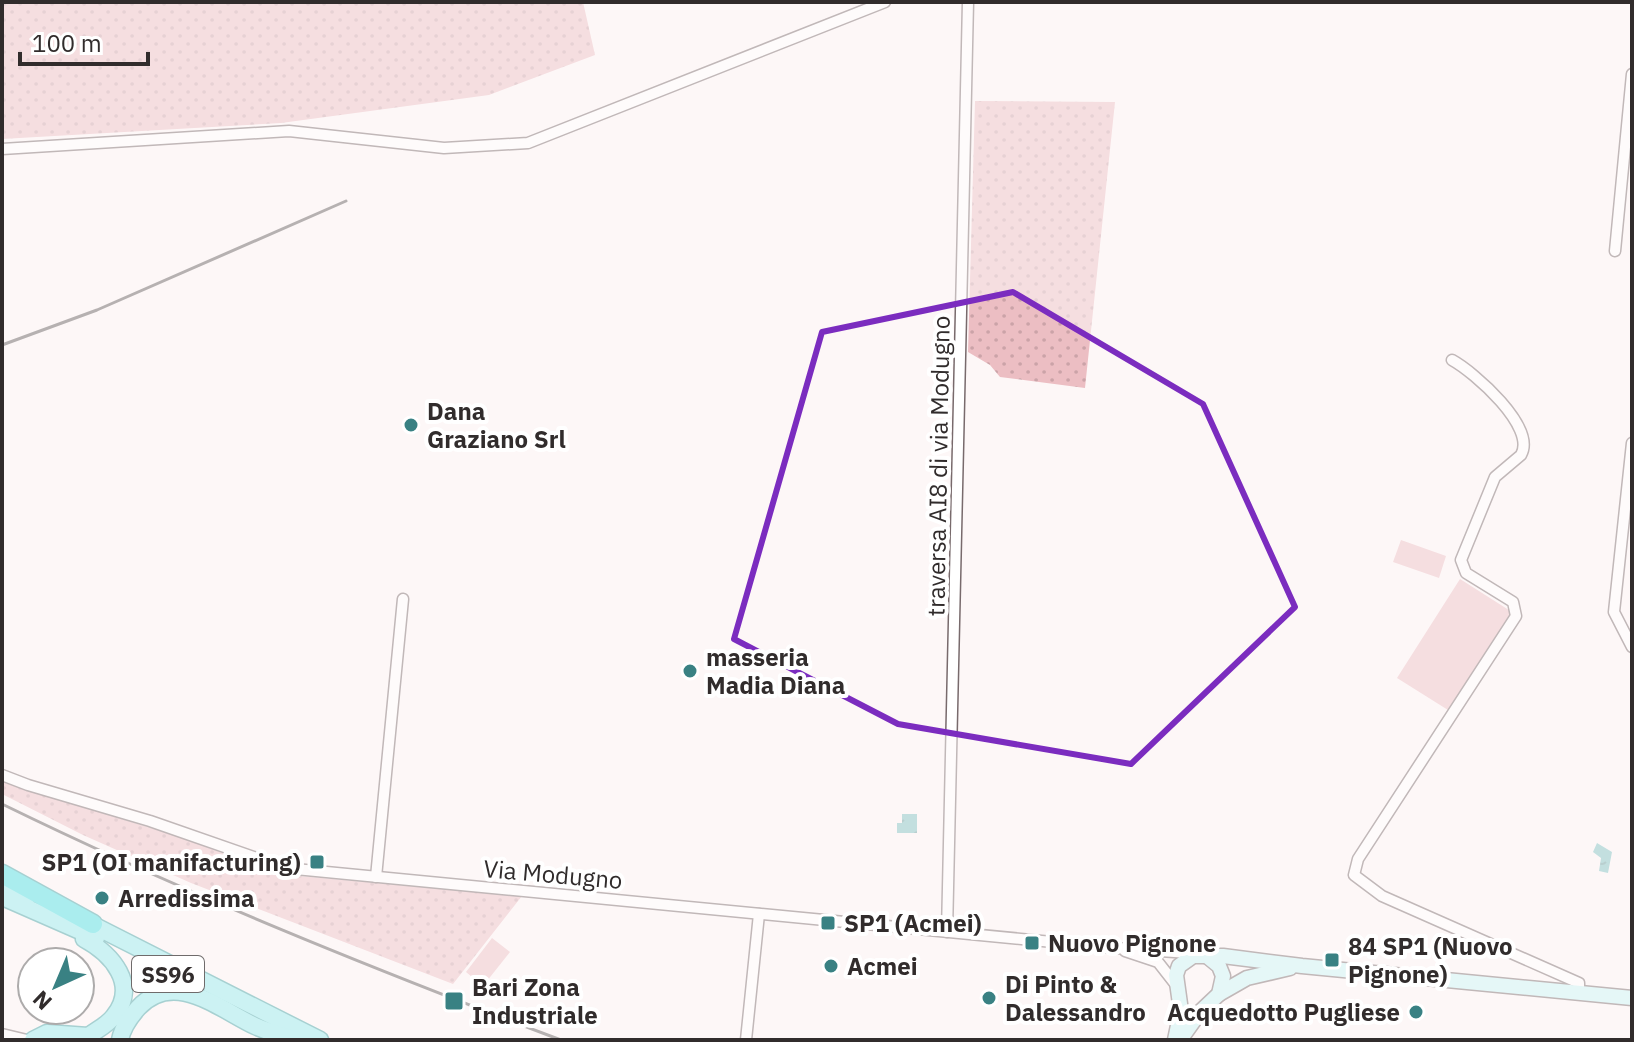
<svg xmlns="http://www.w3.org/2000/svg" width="1634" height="1042" font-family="'IBM Plex Sans',sans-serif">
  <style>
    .green { fill: url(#green-dots) }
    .pitch { fill: #ecbec3 }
    .water { fill: url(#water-ripples) }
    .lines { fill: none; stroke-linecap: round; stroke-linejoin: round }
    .street-casing { stroke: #786a6c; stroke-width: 13 }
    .secondary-casing { stroke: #786a6c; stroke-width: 17 }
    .primary-casing { stroke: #3fa1a3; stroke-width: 19 }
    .highway-casing { stroke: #3fa1a3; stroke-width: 21 }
    .street { stroke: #fff; stroke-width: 10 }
    .secondary { stroke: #c8f6f7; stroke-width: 14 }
    .primary { stroke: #90ecee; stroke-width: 16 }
    .highway { stroke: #46e0e3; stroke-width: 18 }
    .rail { stroke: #615c5c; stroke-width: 3 }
    .marked { fill: none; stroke: #7b2cbf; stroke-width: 6; stroke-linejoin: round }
    .poi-dot { fill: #398183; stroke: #fff; stroke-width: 3 }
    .labels { text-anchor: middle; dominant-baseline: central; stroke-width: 8; stroke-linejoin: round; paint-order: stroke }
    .shield { fill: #fff; stroke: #6f6b6b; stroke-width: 2 }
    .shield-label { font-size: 22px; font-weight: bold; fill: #312c2c }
    .poi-label { font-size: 24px; font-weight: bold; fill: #312c2c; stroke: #fff; text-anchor: start }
    .street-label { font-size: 24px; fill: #312c2c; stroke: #fff }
  </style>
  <defs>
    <pattern id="green-dots" width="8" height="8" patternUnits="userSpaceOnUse" patternTransform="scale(2)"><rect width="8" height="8" fill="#ecbec3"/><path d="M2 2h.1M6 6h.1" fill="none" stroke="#cba3a8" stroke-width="1.8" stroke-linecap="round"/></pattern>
    <pattern id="water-ripples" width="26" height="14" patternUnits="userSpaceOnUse" patternTransform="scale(2)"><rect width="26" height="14" fill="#7cc1c2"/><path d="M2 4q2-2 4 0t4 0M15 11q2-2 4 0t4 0" fill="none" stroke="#669d9e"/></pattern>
  </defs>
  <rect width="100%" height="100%" fill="#fdf7f7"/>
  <g class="green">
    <path d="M2,2H583L595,55L489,95L281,123L2,139Z"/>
    <path d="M975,101L1115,102L1085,388L1000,377L990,365L968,352Z"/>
    <path d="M2,782L183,838L277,874L522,896L453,984L191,883L83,835L2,794Z"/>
  </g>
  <g class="pitch">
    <path d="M1401,540L1446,556L1439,578L1393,562Z"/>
    <path d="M1460,579L1512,612L1448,710L1397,678Z"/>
    <path d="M492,938L510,952L483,986L466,972Z"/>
  </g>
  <g class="water">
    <path d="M902,814H917V833H897V823H902Z"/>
    <path d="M1597,843L1612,852L1608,873L1599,871L1601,858L1593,852Z"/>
  </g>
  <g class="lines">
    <g class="street-casing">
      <g id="street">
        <path d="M2,149L289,131L444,148L528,143L885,2"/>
        <path d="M1615,251L1632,74"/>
        <path d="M1452,360C1474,372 1537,427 1521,455L1495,477L1461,560L1466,573L1513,602L1516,616L1358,859L1354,875L1382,896L1579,983V993"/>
        <path d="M1632,443L1614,612L1632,647"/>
        <path d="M2,775L28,785L150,821L285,868L1115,948L1189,953L1193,956"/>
        <path d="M376,877L403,599"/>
        <path d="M947,932L968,2"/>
        <path d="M1125,951L1158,962L1176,985"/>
        <path d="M2,1034L27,1040"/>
        <path d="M746,1040L759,914"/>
      </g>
    </g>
    <g class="secondary-casing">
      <g id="secondary">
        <path d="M1219,994L1247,978L1290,968"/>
        <path d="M1175,1040L1181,1011L1176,975L1179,966L1193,956H1223L1302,966L1632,998"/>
        <path d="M1180,1040L1200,1012L1219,994L1223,976L1219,966L1208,957"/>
      </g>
    </g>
    <g class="primary-casing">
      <g id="primary">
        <path d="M2,886L28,896"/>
        <path d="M7,899L96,938"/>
        <path d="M83,920L320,1040"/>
        <path d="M84,939C112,954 139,985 114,1016C106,1027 93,1031 84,1040"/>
        <path d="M33,1040L47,1033L88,1036"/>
        <path d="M120,1040C122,1029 130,1017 138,1008C174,969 219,1009 255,1026C268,1032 283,1036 297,1040"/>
      </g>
    </g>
    <g class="highway-casing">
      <path id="highway" d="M2,874L93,924"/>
    </g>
    <use href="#street" class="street"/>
    <use href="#secondary" class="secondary"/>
    <use href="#primary" class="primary"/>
    <use href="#highway" class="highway"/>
    <g class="rail">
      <path d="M2,345L97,310L346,201"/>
      <path d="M2,804C184,893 371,968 561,1040"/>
    </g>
  </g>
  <path d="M0 0H1634V1042H0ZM1013,292L1203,404L1295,607L1131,764L898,724L734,639L822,332Z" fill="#fdf7f7" fill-opacity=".55" fill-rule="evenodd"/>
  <path class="marked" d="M1013,292L1203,404L1295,607L1131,764L898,724L734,639L822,332Z"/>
  <g class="poi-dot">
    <circle cx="411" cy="425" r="8"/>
    <circle cx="690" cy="671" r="8"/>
    <rect x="309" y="854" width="16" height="16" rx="4"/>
    <circle cx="102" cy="898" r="8"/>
    <rect x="820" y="915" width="16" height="16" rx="4"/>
    <rect x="1024" y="935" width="16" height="16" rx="4"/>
    <rect x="1324" y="952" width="16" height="16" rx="4"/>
    <circle cx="831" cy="966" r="8"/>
    <circle cx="989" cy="998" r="8"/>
    <rect x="444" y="991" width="20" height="20" rx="4"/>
    <circle cx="1416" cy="1012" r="8"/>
  </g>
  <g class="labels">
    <rect class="shield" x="132" y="956" width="72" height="36" rx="6"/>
    <g class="shield-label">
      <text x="168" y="974">SS96</text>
    </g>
    <g class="poi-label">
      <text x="427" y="411">Dana<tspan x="427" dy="28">Graziano Srl</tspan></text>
      <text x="706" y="657">masseria<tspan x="706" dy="28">Madia Diana</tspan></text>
      <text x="301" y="862" text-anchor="end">SP1 (OI manifacturing)</text>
      <text x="118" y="898">Arredissima</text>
      <text x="844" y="923">SP1 (Acmei)</text>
      <text x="1048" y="943">Nuovo Pignone</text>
      <text x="1348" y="946">84 SP1 (Nuovo<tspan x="1348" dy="28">Pignone)</tspan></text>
      <text x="847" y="966">Acmei</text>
      <text x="1005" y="984">Di Pinto &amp;<tspan x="1005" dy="28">Dalessandro</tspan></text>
      <text x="472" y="987">Bari Zona<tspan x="472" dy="28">Industriale</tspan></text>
      <text x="1400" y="1012" text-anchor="end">Acquedotto Pugliese</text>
    </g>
    <g class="street-label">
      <text transform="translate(938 466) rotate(-89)">traversa AI8 di via Modugno</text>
      <text transform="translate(553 874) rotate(5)">Via Modugno</text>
    </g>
  </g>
  <rect width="1634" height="1042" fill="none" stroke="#312c2c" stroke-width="8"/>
  <g transform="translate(56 986) rotate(224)"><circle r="38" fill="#ffffff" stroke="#adabab" stroke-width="2"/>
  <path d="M0-6L14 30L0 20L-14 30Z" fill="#398183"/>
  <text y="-12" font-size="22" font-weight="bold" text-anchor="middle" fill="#312c2c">N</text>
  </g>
  <path d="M20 52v12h128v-12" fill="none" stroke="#312c2c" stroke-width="4"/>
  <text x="32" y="52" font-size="24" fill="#312c2c" stroke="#ffffff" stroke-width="6" paint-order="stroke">100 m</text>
</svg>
